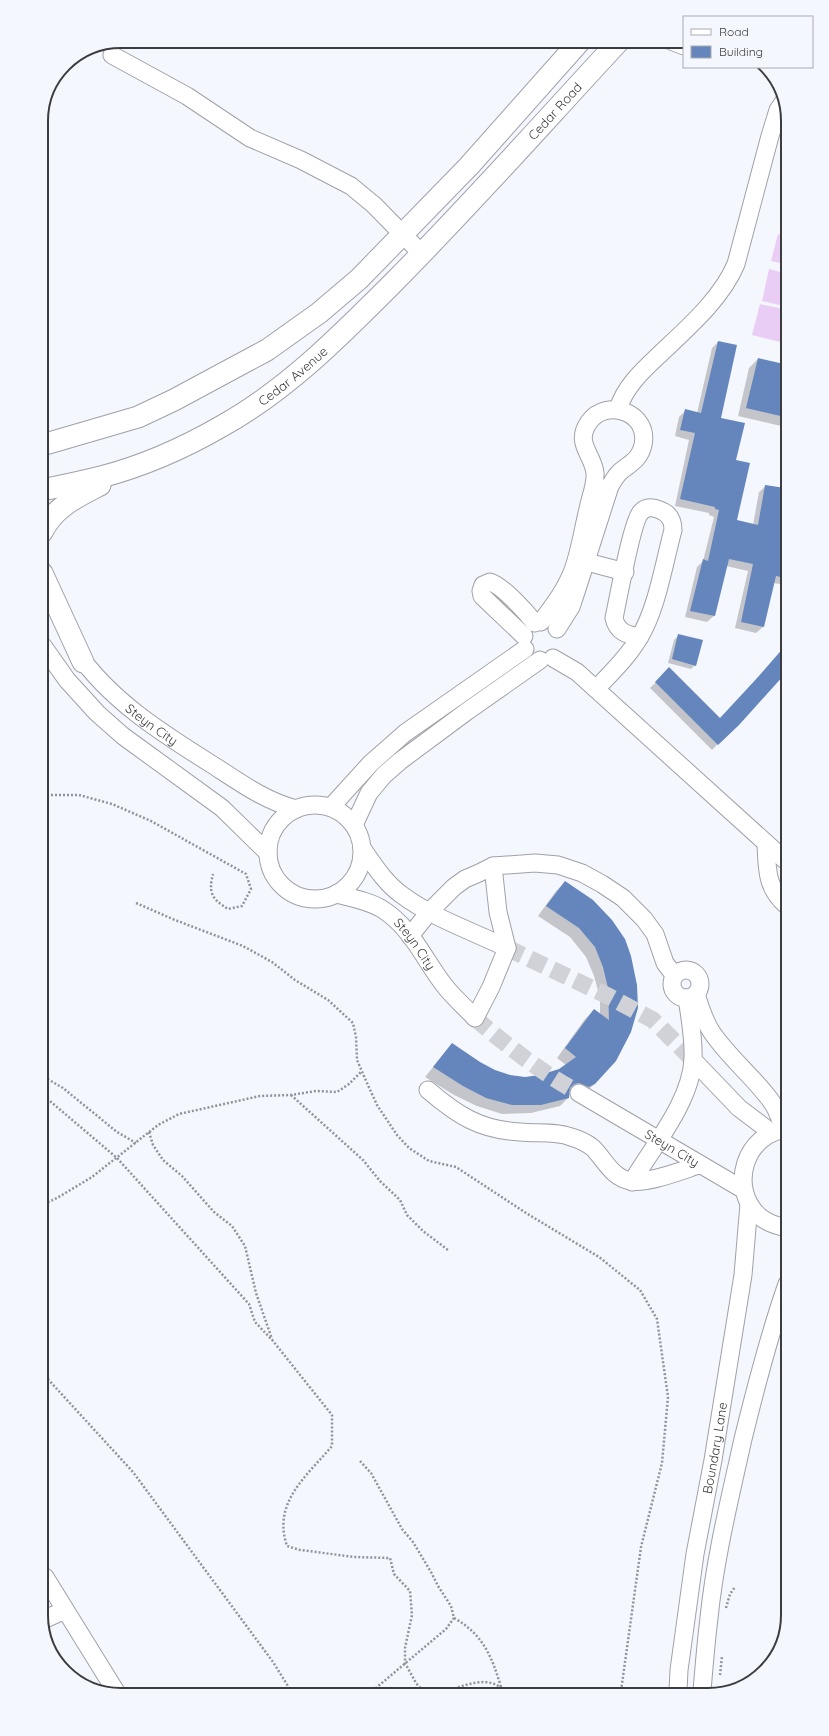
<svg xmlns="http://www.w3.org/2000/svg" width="829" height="1736" font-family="Quicksand,sans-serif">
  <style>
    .green { fill: #eacdf5 }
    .shadow { fill: #0003 }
    .building { fill: #6486bd }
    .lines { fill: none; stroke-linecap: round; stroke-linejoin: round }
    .minor-tunnel { stroke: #d0d2d8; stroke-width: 17; stroke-dasharray: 17 8; stroke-linecap: butt }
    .minor-casing { stroke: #a0a1a8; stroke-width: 19 }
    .major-casing { stroke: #a0a1a8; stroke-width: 23 }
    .path { stroke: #919398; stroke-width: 2.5; stroke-dasharray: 2 2; stroke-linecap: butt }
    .minor { stroke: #fff; stroke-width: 17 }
    .major { stroke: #fff; stroke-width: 21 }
    .labels { text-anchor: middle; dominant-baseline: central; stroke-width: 4; stroke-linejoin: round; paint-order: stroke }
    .street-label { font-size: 13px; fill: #3b3c3f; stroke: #f5f7fe }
    .rim { fill: none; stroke: #3b3c3f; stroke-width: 2 }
  </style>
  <rect width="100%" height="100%" fill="#f5f7fe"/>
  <g class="green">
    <path d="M778,234L784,236V264L771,261Z"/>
    <path d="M769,269L784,273V306L762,301Z"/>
    <path d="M760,304L784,309V343L752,335Z"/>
  </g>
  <g class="shadow">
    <path d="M718,342L719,418L735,460L736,521L753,525L759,492L766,486L785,489V579L780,584L773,583L763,627L756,633L735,628L748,571L726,566L714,616L707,622L685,617L697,567L703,561L714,517L709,515V513L675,506L689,440L675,436L679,417L686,410L697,413L712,348Z"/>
    <path d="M758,359L784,365L785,427L738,416L749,368Z"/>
    <path d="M679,635L695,665L691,669L668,663L674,640Z"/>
    <path d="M782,650L785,653V672L712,750L650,688L669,669L720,720Z"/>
    <path d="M565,882L630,956L594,1084L585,1093L580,1096L569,1091V1097L560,1106L531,1113L502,1114L477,1106L454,1095L425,1077L452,1044L479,1063L495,1071L510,1076L525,1078L540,1076L559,1070L566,1065L557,1058L585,1019L594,1010L600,1015V998L594,976L586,957L570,937L538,916L556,891Z"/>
  </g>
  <g class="building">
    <path d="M718,341L737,345L721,418L745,423L736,460L750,463L737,520L758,525L765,485L785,488V578L776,576L764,627L741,622L753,564L729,559L715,616L690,611L703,559L708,561L719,510L715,509V507L680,499L695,433L680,430L685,409L701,413Z"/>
    <path d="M758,358L784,364L785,417L746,408Z"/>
    <path d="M678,634L703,640L696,666L672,659Z"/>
    <path d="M785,646V674L739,725L718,745L655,682L669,667L720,718L759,676Z"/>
    <path d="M565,881L593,900L612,920L625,939L631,956L637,985L638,1008L631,1032L616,1061L595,1084L589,1087L579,1083L574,1084L570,1088L569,1098L541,1105H512L486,1098L463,1086L433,1067L452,1043L480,1062L495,1070L510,1075L525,1077L540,1075L559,1069L576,1057L565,1048L594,1009L609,1020L608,988L603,967L595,947L579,928L546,906Z"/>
  </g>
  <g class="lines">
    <g class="minor-tunnel">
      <path d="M507,948L608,996L653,1020L693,1060"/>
      <path d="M475,1018C507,1046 542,1073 579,1093"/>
    </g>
    <g class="minor-casing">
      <g id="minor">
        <path d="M671,41L684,46"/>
        <path d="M112,55L187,96L250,138L301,160L351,186L374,205L422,254"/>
        <path d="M618,409C625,387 641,372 658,356C685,330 721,300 736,264L770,136L778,110L784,101"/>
        <path d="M587,562L625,572"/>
        <path d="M541,622C553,606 566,589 573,570C580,551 583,529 588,509C590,498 596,484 595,473C593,454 574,443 589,422C607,397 650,413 643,445C640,459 631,463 621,471C616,475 613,481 610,486L576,592L571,607L557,629"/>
        <path d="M524,636L482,596L481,591L483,585L490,582C503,586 526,612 535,623"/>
        <path d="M43,646L67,680L97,713L123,736L222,808L268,853"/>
        <path id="s1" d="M76,651C111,702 165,735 216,767C242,784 266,801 296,809"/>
        <path d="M553,658L577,672L786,861"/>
        <path d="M596,689C611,673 628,657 639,638C657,609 664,563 673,530C673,522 671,516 664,512C657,508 647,505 641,512C632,521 618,600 614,618C617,632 627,635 640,637"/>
        <circle cx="315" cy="852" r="47"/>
        <path d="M331,807L371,763L405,733L525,649"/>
        <path d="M354,825L369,793L384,775L400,761L466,712L540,660"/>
        <path d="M766,843C767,867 766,888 786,905"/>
        <path d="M362,848C374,865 385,883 402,895C431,917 474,932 507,948"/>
        <path id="s2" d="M336,894C352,898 369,901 382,909C411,927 424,959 444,985C453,997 465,1007 475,1018L491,987L507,948L498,912L493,866"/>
        <path d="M410,936L429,912L454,887L465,879L479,873L493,866L535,863L558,865L582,873L602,884L623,898L644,919L655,934L665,963L674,975"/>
        <circle cx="686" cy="984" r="14"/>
        <path d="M696,994C700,1007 704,1020 711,1031C728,1057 753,1076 771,1101C778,1110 780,1120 784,1129"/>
        <path d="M693,1060L739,1108L772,1133"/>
        <path d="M428,1090C457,1115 480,1130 520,1132C537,1134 555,1131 571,1137C578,1139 587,1143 593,1148C605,1160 612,1178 631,1181C648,1184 683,1170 699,1165"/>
        <path id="s3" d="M579,1093L744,1190"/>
        <path d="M787,1129C745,1133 728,1188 759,1216C767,1223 777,1226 787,1228"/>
        <path d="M632,1182C653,1146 691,1102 693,1059C694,1039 690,1018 687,998"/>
        <path d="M45,1577L118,1695"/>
        <path d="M45,1619L65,1610"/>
        <path id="s4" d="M678,1691L679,1670L695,1554L713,1460L743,1275L749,1204"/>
        <path d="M702,1691C704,1667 706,1642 709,1618C715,1558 730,1498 743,1439C756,1386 769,1335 787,1284"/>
      </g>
    </g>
    <g class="major-casing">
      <g id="major">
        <path d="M42,445L138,417L174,400L267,350L319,313L359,279L469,166L580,41"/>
        <path id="s5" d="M42,490C62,486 81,482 101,477C143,466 184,448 222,426C285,391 337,339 388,288C468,208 542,124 619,41"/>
        <path d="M42,532C54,507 77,497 100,485"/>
        <path d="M42,573L83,662"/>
      </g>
    </g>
    <g class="path">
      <path d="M43,795H79L112,804L151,821L246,874L251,889L242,906L228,909C212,899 208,893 213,874"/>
      <path d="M136,903L175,920L243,946L272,962L295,980L328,1000L353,1023L356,1037L357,1060L367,1083L377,1105L397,1135L409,1148L429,1161L456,1167L526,1213L599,1257L640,1290L657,1319L668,1397L662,1463L641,1547L621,1691"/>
      <path d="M44,1077L63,1088L117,1132L136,1143"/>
      <path d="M291,1095L363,1160L380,1181L400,1200L407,1215L423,1231L448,1250"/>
      <path d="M44,1096L117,1158L249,1304L255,1322L273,1341L332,1415V1446C307,1476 272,1502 287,1546L300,1550L355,1557L390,1558L394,1574L410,1591L412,1615L405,1648V1663L416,1683L425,1693"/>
      <path d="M149,1132L153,1145L163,1160L182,1176L214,1212L232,1226L245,1246L256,1293L272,1339"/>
      <path d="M44,1204L57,1198L92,1177L158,1125L179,1114L260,1096L291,1095L316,1091L337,1092L349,1084L362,1071"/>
      <path d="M45,1376L133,1472L273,1662L293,1694"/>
      <path d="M360,1461L371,1473L402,1529L413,1542L431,1572L438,1586L451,1606L454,1618L446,1629L370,1693"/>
      <path d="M726,1608L730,1594L735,1587"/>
      <path d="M454,1618C483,1634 492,1657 501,1687"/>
      <path d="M720,1675L722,1656"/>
      <path d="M443,1693C462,1686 490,1673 505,1692"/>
    </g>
    <use href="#minor" class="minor"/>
    <use href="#major" class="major"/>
  </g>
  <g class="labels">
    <g class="street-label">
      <text stroke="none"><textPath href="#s5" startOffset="652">Cedar Road</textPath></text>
      <text stroke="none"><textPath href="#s5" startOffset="279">Cedar Avenue</textPath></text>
      <text stroke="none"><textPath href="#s1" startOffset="106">Steyn City</textPath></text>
      <text stroke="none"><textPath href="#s2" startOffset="97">Steyn City</textPath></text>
      <text stroke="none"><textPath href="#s3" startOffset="108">Steyn City</textPath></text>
      <text stroke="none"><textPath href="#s4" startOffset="246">Boundary Lane</textPath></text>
    </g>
  </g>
  <path d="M0 0H829V1736H0ZM121 48H708A73 73 0 0 1 781 121V1615A73 73 0 0 1 708 1688H121A73 73 0 0 1 48 1615V121A73 73 0 0 1 121 48Z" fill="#f5f7fe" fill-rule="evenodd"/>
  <path class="rim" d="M121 48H708A73 73 0 0 1 781 121V1615A73 73 0 0 1 708 1688H121A73 73 0 0 1 48 1615V121A73 73 0 0 1 121 48Z"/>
  <rect x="683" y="16" width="130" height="52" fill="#f5f7fe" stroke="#abacb2"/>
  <rect x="691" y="29" width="20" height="6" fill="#ffffff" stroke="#abacb2"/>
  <text x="719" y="36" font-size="12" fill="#3b3c3f">Road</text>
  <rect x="691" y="46" width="20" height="12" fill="#6486bd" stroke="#abacb2"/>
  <text x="719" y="56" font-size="12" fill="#3b3c3f">Building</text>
</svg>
